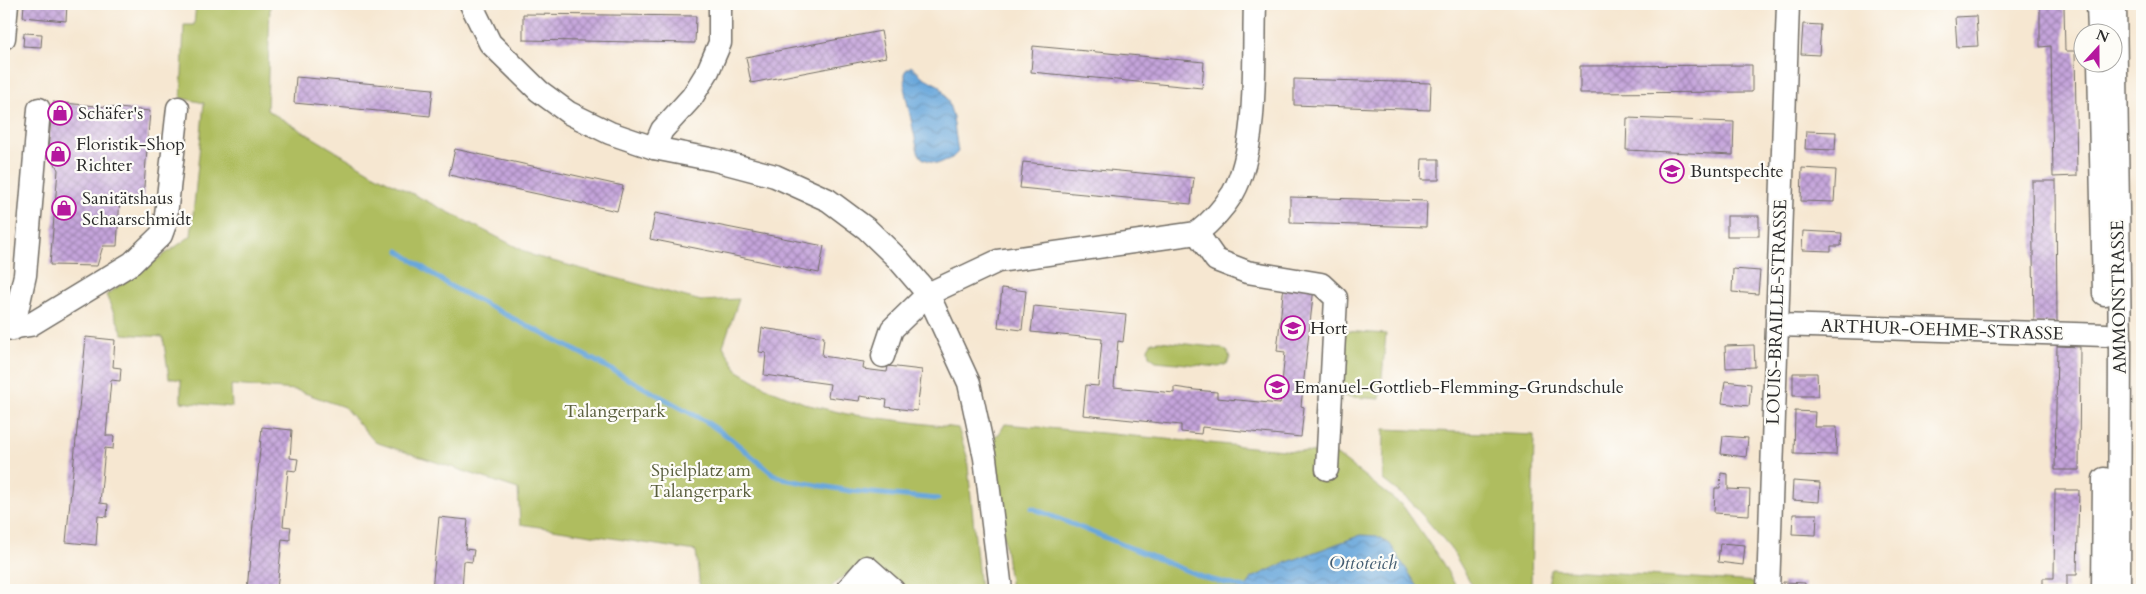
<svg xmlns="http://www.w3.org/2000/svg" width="2146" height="594" font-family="Cardo,serif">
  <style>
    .green { fill: #afbd5f; stroke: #6d7445 }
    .water { fill: url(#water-waves); stroke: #4a6983 }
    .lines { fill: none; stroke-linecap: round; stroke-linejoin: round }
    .stream { stroke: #69a7db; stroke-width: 5 }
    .building { fill: url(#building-cross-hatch) }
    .minor-casing { stroke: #726d65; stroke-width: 25 }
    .minor { stroke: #fff; stroke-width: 22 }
    .labels { text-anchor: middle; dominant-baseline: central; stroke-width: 4.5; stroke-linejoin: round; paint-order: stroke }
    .poi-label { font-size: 18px; fill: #2b2b2b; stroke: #fdfcf7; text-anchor: start }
    .street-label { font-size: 18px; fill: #2b2b2b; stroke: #fdfcf7 }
    .park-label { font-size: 18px; fill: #595e3d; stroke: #fdfcf7 }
    .water-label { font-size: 19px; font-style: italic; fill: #445d71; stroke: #fdfcf7 }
  </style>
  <defs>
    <pattern id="water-waves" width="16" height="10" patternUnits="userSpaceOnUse" patternTransform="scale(1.25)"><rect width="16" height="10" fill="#69a7db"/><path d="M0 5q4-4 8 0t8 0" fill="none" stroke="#5788b2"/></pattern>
    <pattern id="building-cross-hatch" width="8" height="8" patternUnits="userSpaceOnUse" patternTransform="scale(1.25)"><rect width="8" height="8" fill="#c5a4db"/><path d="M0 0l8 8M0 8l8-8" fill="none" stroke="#a086b2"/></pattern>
  </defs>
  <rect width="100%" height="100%" fill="#fdfcf7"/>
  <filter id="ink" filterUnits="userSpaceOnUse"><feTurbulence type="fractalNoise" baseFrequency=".02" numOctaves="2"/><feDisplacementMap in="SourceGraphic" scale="10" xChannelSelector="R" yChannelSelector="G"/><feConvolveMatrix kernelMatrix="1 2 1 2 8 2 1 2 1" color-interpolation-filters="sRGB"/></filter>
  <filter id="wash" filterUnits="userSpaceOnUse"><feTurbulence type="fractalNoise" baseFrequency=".0096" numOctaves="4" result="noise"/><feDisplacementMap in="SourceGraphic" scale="20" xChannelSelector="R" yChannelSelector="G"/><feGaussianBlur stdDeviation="1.12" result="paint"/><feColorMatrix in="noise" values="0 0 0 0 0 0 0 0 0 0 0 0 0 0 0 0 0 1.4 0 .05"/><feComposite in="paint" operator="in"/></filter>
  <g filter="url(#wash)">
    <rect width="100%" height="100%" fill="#f6e7d1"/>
    <g class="green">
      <path d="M196,4H270L267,110L372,173L534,256L701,301L739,299L723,346L738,371L771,390L809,405L847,414L958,428L967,456L980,590H902L849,572L834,584L829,590H700L696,551L520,524L518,489L375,442L344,407L296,390L231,385L232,407L181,402V380L169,378L163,337L123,334L106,295L191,236L204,103L181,98L184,25H194Z"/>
      <path d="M1345,331L1386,334L1380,399L1339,396Z"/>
      <path d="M1160,341L1222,348L1228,352L1230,358L1227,364L1219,367L1156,361L1149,356L1148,348L1152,342Z"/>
      <path d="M1005,424L1337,455L1403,506L1442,562L1458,590H1011L990,438L999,434Z"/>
      <path d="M1384,429L1534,435L1531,590H1475L1450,547L1410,501L1383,480Z"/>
      <path d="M1551,569L1757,582V590H1547Z"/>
    </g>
    <g class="water">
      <path d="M911,66L923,77L940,86L948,101L953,117L958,152L952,158L937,164L922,158L918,152L905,92V71Z"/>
      <path d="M1361,535L1377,536L1390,544L1420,590H1245L1252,578L1282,564Z"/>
    </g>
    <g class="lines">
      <g class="stream">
        <path d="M399,251L450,286L592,359L705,421L730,438L773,474L788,480L850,491L938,499"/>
        <path d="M1032,508L1205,578L1245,588"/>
      </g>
    </g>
    <g id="blocks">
      <g class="building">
        <path d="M24,4H67L66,21L23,17Z"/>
        <path d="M2040,6H2064L2065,51H2075L2077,176L2053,177L2051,46L2040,47Z"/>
        <path d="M523,14L696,16L695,43L523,40Z"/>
        <path d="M1976,16L1978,46L1957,47L1955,17Z"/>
        <path d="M1803,24L1821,25L1819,55L1801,54Z"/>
        <path d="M881,31L886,57L751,83L746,57Z"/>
        <path d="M24,33L42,34L41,47L23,46Z"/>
        <path d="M1033,46L1204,62L1202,88L1031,72Z"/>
        <path d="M1752,65V92L1580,93V66Z"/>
        <path d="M296,77L433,89L430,116L294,103Z"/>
        <path d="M1294,79L1431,83L1430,110L1294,105Z"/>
        <path d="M53,102L150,111L143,199L120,196L117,246H103L97,266L50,265L58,170L48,148Z"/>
        <path d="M1627,118L1734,122L1733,155L1626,150Z"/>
        <path d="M1806,131L1836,132L1835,150L1805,149Z"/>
        <path d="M455,149L623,186L617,211L449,175Z"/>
        <path d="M1422,159H1439V180H1421Z"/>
        <path d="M1023,162L1194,178L1191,204L1020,188Z"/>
        <path d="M1802,168L1836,170L1834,202L1801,201Z"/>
        <path d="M2032,181H2056L2057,323H2034Z"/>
        <path d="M1290,197L1427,201L1426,227L1290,223Z"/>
        <path d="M655,213L824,246L819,273L650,239Z"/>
        <rect x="1727" y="216" width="32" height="20"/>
        <path d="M1803,231L1842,233L1841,246H1831V251L1802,250Z"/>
        <path d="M1733,269L1760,271L1758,294L1732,292Z"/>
        <path d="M1284,284L1314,287L1301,406L1304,407L1301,437L1202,427L1201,434L1181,432V425L1083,415L1086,385L1098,386L1102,339L1031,332L1034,306L1126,315L1123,342L1118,341L1114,387L1174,393V387L1195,390L1217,392V398L1280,404L1285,352L1277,351Z"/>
        <path d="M1002,288L1026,291L1022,330L998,327Z"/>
        <path d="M762,328L824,337L822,356L864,362L863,369L887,372L888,366L922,370L917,411L886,407L887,400L860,396L859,401L828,397L830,384L764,375L766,353L759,352Z"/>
        <path d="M86,337L115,340L113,367L121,368L120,381L111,380L106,436H114L113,449L105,448L100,503L108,504L107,517L98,516L96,545L66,542Z"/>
        <path d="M1754,345L1755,367L1726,368L1725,346Z"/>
        <path d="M2057,346L2080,347L2079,470H2055Z"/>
        <path d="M1793,373H1817L1818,396H1793Z"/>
        <path d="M1725,381L1751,384L1749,406L1722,403Z"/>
        <path d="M1795,411L1815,412L1814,427H1837L1836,455L1794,454Z"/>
        <path d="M262,427L292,430L290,458L298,459L296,471L288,470L283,526L291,527L290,533V540L282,539L277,590H247Z"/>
        <path d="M1723,436L1748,438L1746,457L1721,454Z"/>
        <path d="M1721,473L1728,474V489L1750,490L1749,515L1714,513L1715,488H1720Z"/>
        <path d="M1793,481L1820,483L1819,502L1792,500Z"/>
        <path d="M2055,490H2079L2077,575H2067V590H2043V578H2054Z"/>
        <path d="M1793,514H1817L1816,535L1792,534Z"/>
        <path d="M439,517L468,520L465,549L474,550L472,562L464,561L462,590H432Z"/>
        <path d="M1720,543L1745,545L1743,565L1718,562Z"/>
        <path d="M1783,582L1805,583L1804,590H1783Z"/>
      </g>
    </g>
  </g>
  <g filter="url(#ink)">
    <use href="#blocks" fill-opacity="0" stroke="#726d65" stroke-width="1"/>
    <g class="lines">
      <g class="minor-casing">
        <g id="minor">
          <path d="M471,4L490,43L539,91L569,113L610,133L654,148L715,160L775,176L828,200L867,229L898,259L928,294L969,383L985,458L1001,590"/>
          <path d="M2098,4L2099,32"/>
          <path d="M2115,4L2120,345L2119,590"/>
          <path d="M4,38L7,4"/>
          <path d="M2099,62L2104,294"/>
          <path d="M654,148L662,130L692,97L708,71L720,43V4"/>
          <path d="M1197,233L1216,260L1247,272L1321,284L1336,298L1327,469"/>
          <path d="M1778,325L2106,335"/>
          <path d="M4,329L30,325L132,263L161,235L165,224L178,108"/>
          <path d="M13,329L25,275L39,109"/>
          <path d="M883,356L892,329L928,294L998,261L1197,233C1211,222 1223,209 1233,193C1259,148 1253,56 1255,4"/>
          <path d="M847,590L867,567L893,590"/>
          <path d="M1768,590L1788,4"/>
          <path d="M2103,590L2104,479"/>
        </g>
      </g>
      <use href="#minor" class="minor"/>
    </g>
  </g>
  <defs>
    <g id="shop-ring" transform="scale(1.25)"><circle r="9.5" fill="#fdfcf7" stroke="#b5179e" stroke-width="1.5"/><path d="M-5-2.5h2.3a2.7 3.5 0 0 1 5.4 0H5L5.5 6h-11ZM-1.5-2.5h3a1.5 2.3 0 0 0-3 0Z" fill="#b5179e"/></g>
    <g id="school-ring" transform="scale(1.25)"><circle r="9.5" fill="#fdfcf7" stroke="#b5179e" stroke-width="1.5"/><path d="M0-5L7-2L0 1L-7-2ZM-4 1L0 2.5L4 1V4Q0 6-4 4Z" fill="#b5179e"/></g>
  </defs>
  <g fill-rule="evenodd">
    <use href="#shop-ring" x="60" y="113"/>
    <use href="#shop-ring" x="58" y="154"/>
    <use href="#school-ring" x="1672" y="171"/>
    <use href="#shop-ring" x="64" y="208"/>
    <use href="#school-ring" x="1293" y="328"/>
    <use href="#school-ring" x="1277" y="387"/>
  </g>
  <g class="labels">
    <g class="poi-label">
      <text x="78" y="113">Schäfer's</text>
      <text x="76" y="144">Floristik-Shop<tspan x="76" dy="21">Richter</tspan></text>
      <text x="1690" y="171">Buntspechte</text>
      <text x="82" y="198">Sanitätshaus<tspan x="82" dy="21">Schaarschmidt</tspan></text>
      <text x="1310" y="328">Hort</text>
      <text x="1294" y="387">Emanuel-Gottlieb-Flemming-Grundschule</text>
    </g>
    <g class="street-label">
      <text transform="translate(2119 297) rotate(-91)">AMMONSTRASSE</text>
      <text transform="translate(1777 312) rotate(-88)">LOUIS-BRAILLE-STRASSE</text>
      <text transform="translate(1942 330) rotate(2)">ARTHUR-OEHME-STRASSE</text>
    </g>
    <g class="park-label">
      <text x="615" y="411">Talangerpark</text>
      <text x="701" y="470">Spielplatz am<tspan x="701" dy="21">Talangerpark</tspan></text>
    </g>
    <g class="water-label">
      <text x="1363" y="563">Ottoteich</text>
    </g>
  </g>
  <rect width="2146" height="594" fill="none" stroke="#fdfcf7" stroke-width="20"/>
  <g transform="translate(2098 48) rotate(21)"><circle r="24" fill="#fdfcf7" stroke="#a9a8a5"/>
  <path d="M0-4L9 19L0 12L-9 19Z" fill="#b5179e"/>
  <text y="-8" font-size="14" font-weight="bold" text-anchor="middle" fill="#2b2b2b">N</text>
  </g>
</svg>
